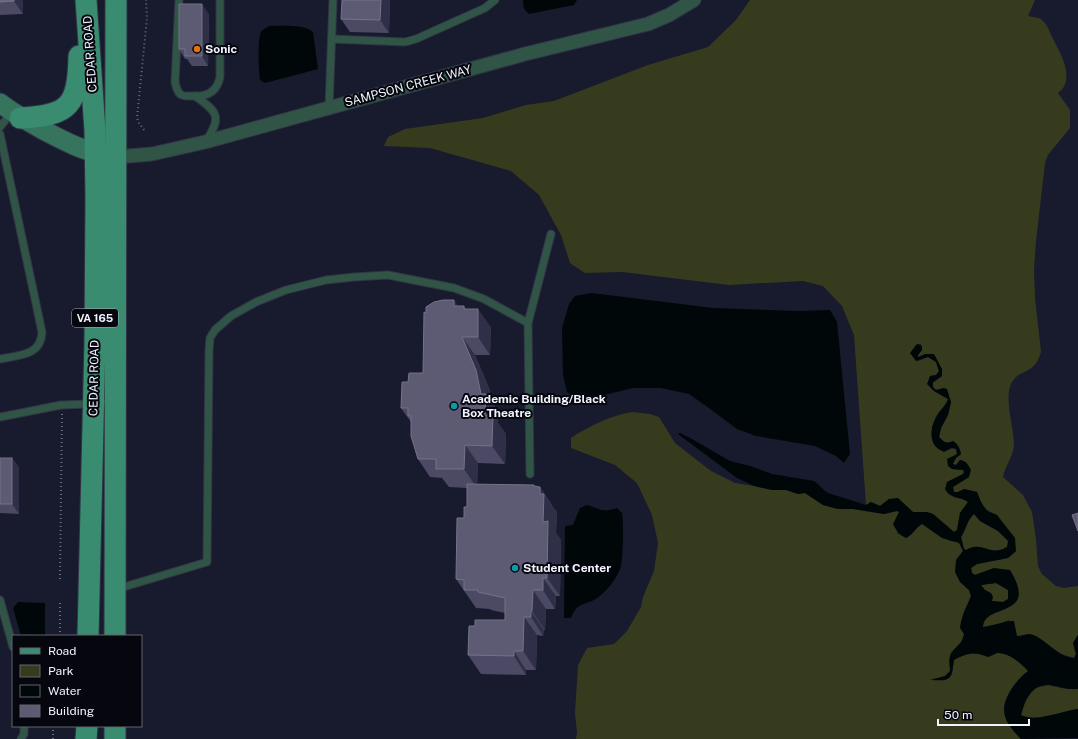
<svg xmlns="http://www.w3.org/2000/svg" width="1078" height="739" font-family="'Public Sans',sans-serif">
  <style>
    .green { fill: #373b1e }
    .water { fill: #000709; fill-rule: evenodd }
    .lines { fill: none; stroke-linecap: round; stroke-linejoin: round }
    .lane-casing { stroke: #313546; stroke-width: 9 }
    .street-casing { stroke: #313546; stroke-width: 15 }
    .secondary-casing { stroke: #313546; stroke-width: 21 }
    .primary-casing { stroke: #313546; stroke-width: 23 }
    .path { stroke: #6a6e7d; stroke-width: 2; stroke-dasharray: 1 3; stroke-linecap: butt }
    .lane { stroke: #305446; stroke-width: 7 }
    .street { stroke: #305446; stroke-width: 13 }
    .secondary { stroke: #36745e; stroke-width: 19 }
    .primary { stroke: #3a8c70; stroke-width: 21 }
    .wall { fill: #4b4964 }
    .shaded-wall { fill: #2f2f47 }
    .building { fill: #5d5b74; stroke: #74738a }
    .food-dot { fill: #e8710a; stroke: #05060e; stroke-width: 1.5 }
    .culture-dot { fill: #0f9aa8; stroke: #05060e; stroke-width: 1.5 }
    .labels { text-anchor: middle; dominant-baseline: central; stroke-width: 4; stroke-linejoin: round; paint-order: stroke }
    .shield { fill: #05060e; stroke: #aaadb6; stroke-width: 1 }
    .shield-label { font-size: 11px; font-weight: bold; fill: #f1f4fe }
    .poi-label { font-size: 12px; font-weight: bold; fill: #f1f4fe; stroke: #05060e; text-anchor: start }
    .street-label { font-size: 12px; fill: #f1f4fe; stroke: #05060e }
  </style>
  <rect width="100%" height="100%" fill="#171b2d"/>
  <g class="green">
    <path d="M750,0H1035L1028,16C1032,17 1039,17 1042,20C1048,25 1050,33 1053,39C1061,54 1076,80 1058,93L1070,110V128L1048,155L1045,163L1036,241L1034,270L1035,298L1041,352C1034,377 1019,367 1011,384C1004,399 1014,428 1014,445C1013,457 1005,466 1003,477L1023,495L1032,512L1036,539L1038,566L1042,574L1056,586L1064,588L1078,586V635C1072,643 1073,646 1076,654L1074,658L1061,654L1040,639L1017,636L1009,620L999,624L983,627C983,613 1001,613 1009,607C1013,605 1016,599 1019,595L994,568L975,575L972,573L971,568L977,564L1008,558L1016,551L997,515C983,509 982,506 977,492L964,489L958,492H954L953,487L969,477L960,460L956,465L953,464L956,458L961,454L953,441C946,444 945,443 939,437L941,428L948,415L951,402L944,388L936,390L933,387V383L942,376L934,354L918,357V355L922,350L921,344H918L914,347L918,361L928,357L936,362L939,371L936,375L930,376L934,391L948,399L947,402L936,416L932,427L934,444L956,449L957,454L952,469L963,470L964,472V474L947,482L953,497L966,500L968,502L960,513L957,530L954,532L933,514L927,512H913L898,499H889L880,506L871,502L866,505L854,335L842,306L823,286L803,281L729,285L622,272L585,273L570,263L561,235L539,195L511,171L430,148L384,146L388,137L405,129L483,118L526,105L554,101L648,65L708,47L736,20Z"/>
    <path d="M632,412L650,414L659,417L675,443L711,471L735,483L754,486L772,490H786L798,494L805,493L823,505L838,509H853L884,514L897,511L899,512L897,533L906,538C913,535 914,528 922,523L950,541L959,542L963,551L956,560L960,582L969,590L971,596L963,614L964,636L961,643L951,653L949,660L950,671L945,676L936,677L952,675L954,659C967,653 974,651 988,657C991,656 994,654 997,653C1008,652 1021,663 1028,671C1016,679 1000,701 1005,716C1007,724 1015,733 1021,739H576L577,733L575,713L578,665L587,648L614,644L627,631L641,607L643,597L654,571L658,543L652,515L637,483L615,465L571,448V438C589,426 610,416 632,412Z"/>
    <path d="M974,514L980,521L998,531L1009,541L1007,547C990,557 983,540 966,550L964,549L961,537C967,529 967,520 974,514Z"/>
    <path d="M996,583L1008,590V599L1003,602L992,601L981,585Z"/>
    <path d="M1048,685L1066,689H1078V709C1061,711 1036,723 1021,715L1026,698L1035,688Z"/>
  </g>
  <g class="water">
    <path d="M523,0H577L574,5L529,14C524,10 523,7 523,0Z"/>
    <path d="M269,26C280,26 305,24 313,32L318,69L265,83L260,80C259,72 257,39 261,32C263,29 266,28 269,26Z"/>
    <path d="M592,293L713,308L798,311L830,310L837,322L850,454L844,463L836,456L815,446L756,436L737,429L713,411L689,394L661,388H633L600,396L579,398L567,392L563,375L562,328L569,304L575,296Z"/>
    <path d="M917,344L922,346V350L918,355V357L925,354H934L942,369V376L933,382V387L936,390L944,388L947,389L951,402L948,415L941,428L939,437C945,443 946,444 953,441C958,444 960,448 961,454L956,458L953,464L956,465L960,460C967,461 968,465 971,470L969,477L953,487L954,492H958L964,489L977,492L981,502L987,511L997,515L1015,538L1016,551L1008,558L977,564L971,568L972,573L975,575L994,568L1010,570C1040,619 984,602 983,627C992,626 1007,620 1014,621L1017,636C1021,636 1026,634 1030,634C1045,637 1056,657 1074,658L1076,654L1073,643L1078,635V689C1067,690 1059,686 1049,685C1031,684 1025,701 1021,715C1035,723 1062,711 1078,709V738L1021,739C1015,733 1007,724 1005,716C1000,700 1017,680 1028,671C1021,663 1008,652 997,653C994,654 991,656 988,657C974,651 967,653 954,660C951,681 951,681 930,680L945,676L950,671C950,665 948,657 952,652C958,644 962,644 964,634L960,628C961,616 967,607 971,596L969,590L960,582L955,572L956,560L963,551L959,543L942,538L922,524C915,528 913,535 906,538C899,534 897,532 893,524L899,512L897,511L884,514L853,509H838L823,505L805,493L798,494L786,490H772L754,486L737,478L678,434L680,433L692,439L730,461L750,466L772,474L814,481C820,485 823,490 828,493L866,505L871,502L880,506L889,499L898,498L913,512H927L933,514L954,532L957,530L960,513L968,502C960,496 950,499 945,489L947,482L963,474L964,472L963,470L952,469L948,466L947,459L957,454L956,449L952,448L944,452C942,451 938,449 936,447C928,438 932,424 937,416C940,410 946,406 948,399L934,391L927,384L930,376L936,375L939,371L936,362L928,357L916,361L910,353ZM974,514L980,521L998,531L1008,541L1007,547C989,558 983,540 966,550L964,549L961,537C966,529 967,520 974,514ZM996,583L1008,590V599L1003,602L992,601L993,597L991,593L985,590L981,585Z"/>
    <path d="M587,505C601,509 601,513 617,508L622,513C624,526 623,554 621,566C618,578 605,594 594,600C581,606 577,603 571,618H564L565,526L573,525L580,508Z"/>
    <path d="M18,602L45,603V636H32L31,634L21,636L13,608Z"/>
  </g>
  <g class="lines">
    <g class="lane-casing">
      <g id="lane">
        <path d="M179,0L175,82C176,87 177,91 180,94C184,97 188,96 192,96C207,97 217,92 220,77V0"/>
        <path d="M332,39L405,42L416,39L485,8L495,0"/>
        <path d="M195,96C218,112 222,117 206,141"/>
        <path d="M329,108L333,0"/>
        <path d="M0,127L11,113"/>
        <path d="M0,134L42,332C41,356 19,355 0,359"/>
        <path d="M528,323L551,234"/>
        <path d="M0,417L61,405L114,403"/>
        <path d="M117,589L207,562L209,351L210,338L215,330L231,316L256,302L286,290L326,280L354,277L388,275L454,288L484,299L528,323L530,474"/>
        <path d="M0,600L13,647"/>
        <path d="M21,739L24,734V726"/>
      </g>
    </g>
    <g class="street-casing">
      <path id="street" d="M116,157L152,154L205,142L525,54L648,24L669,15L694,0"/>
    </g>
    <g class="secondary-casing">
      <path id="secondary" d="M0,103C14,114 29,122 45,131C68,143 83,151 109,156"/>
    </g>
    <g class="primary-casing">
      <g id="primary">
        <path d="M86,0L95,131L96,197L95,341L88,636"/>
        <path d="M20,118C70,116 78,105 79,56"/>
        <path d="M115,636L116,0"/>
        <path d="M86,739L87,726"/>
        <path d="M115,739V726"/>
      </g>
    </g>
    <g class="path">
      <path d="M144,130L139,123L137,118L147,18L146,0"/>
      <path d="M60,579L62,414"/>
      <path d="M60,636V602"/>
      <path d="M53,739V726"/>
    </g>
    <use href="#lane" class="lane"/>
    <use href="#street" class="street"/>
    <use href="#secondary" class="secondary"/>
    <use href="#primary" class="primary"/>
  </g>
  <g class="wall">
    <path d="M0,0H23V14L0,15Z"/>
    <path d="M390,0L389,33L350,32L341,19Z"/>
    <path d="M209,14L208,66H192L187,59H185L179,49Z"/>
    <path d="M459,306H464L466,309L491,327L490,355H475L489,388L492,402L498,412V423L506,434L505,464L478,463L477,484L540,487L552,505V506L557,512L556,533L561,540L560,596H556L555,609H546L545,630H544L543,636L537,635L536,670H526V675L481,674L468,655L475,626L505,620V613L491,610L490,609L476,608L456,579L464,518L467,507V488L449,487L442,478L430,477L418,459L411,422L401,408L408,382L423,373Z"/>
    <path d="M0,458H12L19,468V514L0,513Z"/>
  </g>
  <g class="shaded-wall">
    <path d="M14,0H23V14L14,1Z"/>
    <path d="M381,0H390L389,33L380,20Z"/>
    <path d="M202,4L209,14L208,66L202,56Z"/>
    <path d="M454,300L467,319L454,306Z"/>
    <path d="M478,309L491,327L490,355L478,337Z"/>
    <path d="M462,337L475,355L489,388L492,402L498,412V423L506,434L505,464L492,446L481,394Z"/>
    <path d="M465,445L478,463L477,488L464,469Z"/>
    <path d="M12,458L19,468V514L12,504Z"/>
    <path d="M534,485L540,494V487L552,505V506L557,512L556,533L561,540L560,596L547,578L543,522Z"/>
    <path d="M543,578L556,596L555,609L543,590Z"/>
    <path d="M533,590L546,609L545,630L532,611Z"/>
    <path d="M531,611L544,630L543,636L531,617Z"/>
    <path d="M524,617L537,635L536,670L523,651Z"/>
    <path d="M514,651L526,670V675L514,656Z"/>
  </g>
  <g class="building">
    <path d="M0,0H14V1L0,2Z"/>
    <path d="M342,0H381L380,20L341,19Z"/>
    <path d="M179,4H202V56H185V49H179Z"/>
    <path d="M443,300H454V306H464V309H478V337H462L476,370L481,394H486L485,415L493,416L492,446L465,445L464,469H436V459H418L411,436V416H408V408H401L402,382H408L409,373H423L424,312L426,313V307L434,302Z"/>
    <rect x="0" y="458" width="12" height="46"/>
    <path d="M467,484L534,485V486L540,487V494H544L543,522L548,521L547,578H543V590H533L532,611H531V617H524L523,651H514V656L468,655L469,626H475V620H505V598L478,592V590H464V580L456,579L457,518H464V507H467Z"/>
    <path d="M1078,513V531L1072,515Z"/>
  </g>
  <circle class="food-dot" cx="197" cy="49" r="4"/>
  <g class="culture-dot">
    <circle cx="454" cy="406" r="4"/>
    <circle cx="515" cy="568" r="4"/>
  </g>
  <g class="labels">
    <rect class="shield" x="72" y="309" width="46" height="18" rx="3"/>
    <g class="shield-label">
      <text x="95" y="318">VA 165</text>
    </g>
    <g class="poi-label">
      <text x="205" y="49">Sonic</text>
      <text x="462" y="399">Academic Building/Black<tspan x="462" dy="14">Box Theatre</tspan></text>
      <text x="523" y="568">Student Center</text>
    </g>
    <g class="street-label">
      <text transform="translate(90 54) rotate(-94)">CEDAR ROAD</text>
      <text transform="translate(408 86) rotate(-15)">SAMPSON CREEK WAY</text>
      <text transform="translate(94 378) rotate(-89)">CEDAR ROAD</text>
    </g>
  </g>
  <rect x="12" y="635" width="130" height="92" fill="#05060e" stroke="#63656e"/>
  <rect x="20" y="648" width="20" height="6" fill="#3a8c70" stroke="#63656e"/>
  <text x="48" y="655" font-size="12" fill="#f1f4fe">Road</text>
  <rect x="20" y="665" width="20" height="12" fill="#373b1e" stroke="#63656e"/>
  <text x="48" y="675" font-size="12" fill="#f1f4fe">Park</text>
  <rect x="20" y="685" width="20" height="12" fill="#000709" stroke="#63656e"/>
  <text x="48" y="695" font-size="12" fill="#f1f4fe">Water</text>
  <rect x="20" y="705" width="20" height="12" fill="#5d5b74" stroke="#63656e"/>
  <text x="48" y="715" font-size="12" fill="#f1f4fe">Building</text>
  <path d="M938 719v6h91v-6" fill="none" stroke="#f1f4fe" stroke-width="2"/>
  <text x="944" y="719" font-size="12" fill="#f1f4fe" stroke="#05060e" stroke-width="3" paint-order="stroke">50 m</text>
</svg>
